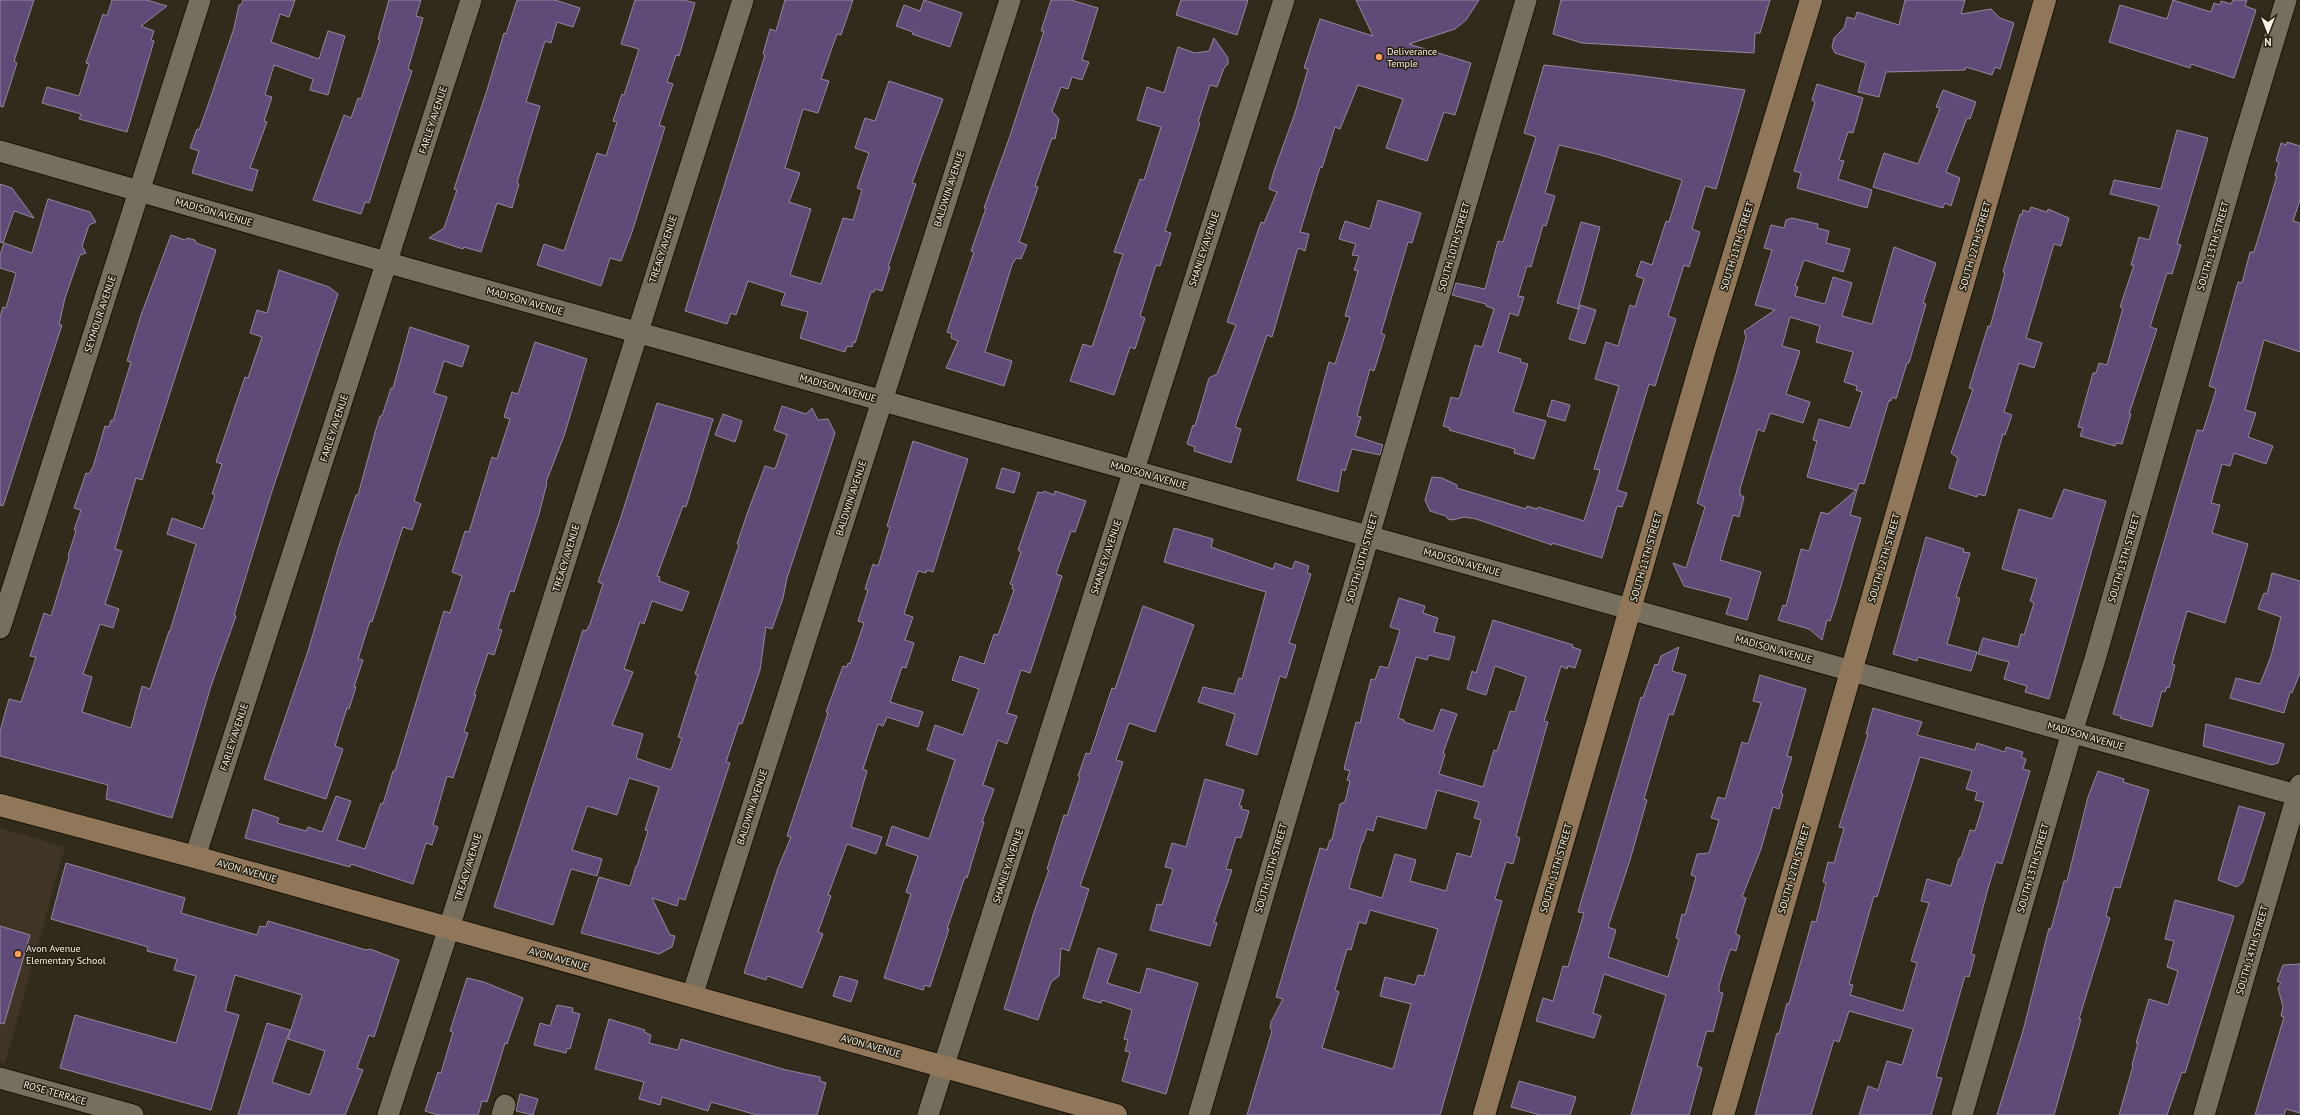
<svg xmlns="http://www.w3.org/2000/svg" width="2300" height="1115" font-family="'PT Sans',sans-serif">
  <style>
    .education { fill: #403525 }
    .building { fill: #604b78; stroke: #91899c; fill-rule: evenodd }
    .lines { fill: none; stroke-linecap: round; stroke-linejoin: round }
    .street-casing { stroke: #191305; stroke-width: 23 }
    .secondary-casing { stroke: #191305; stroke-width: 24 }
    .street { stroke: #766f5d; stroke-width: 21 }
    .secondary { stroke: #91775a; stroke-width: 22 }
    .poi-dot { fill: #fd9c56; stroke: #272111; stroke-width: 1.5 }
    .labels { text-anchor: middle; dominant-baseline: central; stroke-width: 3; stroke-linejoin: round; paint-order: stroke }
    .poi-label { font-size: 10px; fill: #f6f2e8; stroke: #272111; text-anchor: start }
    .street-label { font-size: 10px; fill: #f6f2e8; stroke: #272111 }
  </style>
  <rect width="100%" height="100%" fill="#312b1b"/>
  <path class="education" d="M0,828L65,847L5,1064L0,1062Z"/>
  <g class="building">
    <path d="M0,0H34L14,61L17,63L3,107L0,106Z"/>
    <path d="M112,0H147L167,6L141,26L154,31L151,40L154,41L127,132L79,119L81,114L42,103L47,87L79,96L89,64L86,63L103,14L107,16Z"/>
    <path d="M243,0H295L289,17L280,14L271,42L319,59L328,31L345,36L328,95L310,90L313,79L274,65L265,95L272,97L264,121L267,122L250,168L258,170L252,191L192,173L199,151L190,148L197,129L199,130L206,111L234,28L239,5H241Z"/>
    <path d="M389,0H421L416,16L423,18L408,69L412,71L399,110L369,203L365,202L361,214L313,200L344,115L351,118L358,98L361,99L380,40L378,39Z"/>
    <path d="M517,0H555L580,8L573,27L557,22L551,43L545,41L526,102L540,106L517,183L519,184L512,208L497,203L481,252L464,247L463,249L429,238L444,228L457,190L454,189L487,90L504,33L506,34Z"/>
    <path d="M635,0H684L695,3L679,56L676,55L667,82L673,84L659,125L665,127L632,232L621,261L610,258L601,286L537,265L544,244L564,251L597,153L606,156L617,122L613,121L622,94L624,95L639,49L621,44Z"/>
    <path d="M785,0H853L841,35L837,34L821,79L829,81L818,113L803,109L785,168L800,173L789,202L811,209L790,275L821,284L843,218L853,220L862,190L857,188L869,153L855,148L865,118L875,121L889,81L943,99L912,183L916,184L888,267H890L882,291L875,289L874,292H871L855,343L853,342L852,347L847,346L845,352L800,338L808,312L781,305L785,293L748,281L736,315L731,313L727,324L685,311L765,55L763,54L770,29L776,31Z"/>
    <path d="M924,0L962,13L950,47L912,34L913,32L896,26L904,5L920,11Z"/>
    <path d="M1051,0H1071L1098,8L1082,60L1089,62L1082,80L1072,77L1068,89L1061,87L1052,111L1059,119L1055,139L1052,138L1035,186L1038,187L1019,242L1027,245L1021,259L1016,258L1012,265L985,352L1012,361L1004,386L946,368L958,341L951,338L952,334L947,332L974,252L971,251L986,208H984L1010,136L1044,31H1041Z"/>
    <path d="M1181,0H1248L1237,35L1176,15Z"/>
    <path d="M1356,0H1479L1466,20L1455,29L1409,44L1471,63L1455,115L1444,112L1427,161L1386,148L1403,99L1358,85L1340,129L1335,127L1322,168L1320,167L1300,232L1309,234L1305,251L1299,248L1297,251L1272,337L1267,335L1252,378L1235,427L1241,429L1231,463L1194,451L1195,447L1187,444L1193,425L1195,426L1209,378L1217,374L1236,325L1227,322L1261,222L1264,223L1277,192L1269,189L1274,171L1295,113L1308,69L1304,68L1320,19L1373,36Z"/>
    <path d="M1561,0H1770L1760,33H1755L1754,53L1582,43L1553,34Z"/>
    <path d="M1905,0H1965L1961,14L1991,9L2000,18L2014,23L2000,69L1995,67L1992,75L1966,67L1965,70L1886,72L1879,97L1858,92L1866,63L1835,53L1832,47L1834,38L1844,28L1847,17L1855,19L1857,12L1899,25Z"/>
    <path d="M2173,0L2211,12L2214,3L2220,5L2221,1L2231,4L2233,0H2247L2245,6L2256,10L2234,78L2191,64L2190,68L2109,42L2120,5L2167,19Z"/>
    <path d="M1214,38L1228,58V64L1224,68L1217,87L1210,85L1198,122L1200,123L1165,231L1171,233L1160,266L1156,265L1140,316L1145,318L1135,349L1130,347L1114,395L1070,381L1083,344L1092,347L1123,254L1114,252L1140,179L1144,180L1161,127L1137,120L1147,87L1164,93L1178,47L1195,53L1209,51Z"/>
    <path d="M1544,65L1635,75L1745,90L1716,189L1705,186L1692,229L1700,232L1689,267L1684,265L1668,316L1676,319L1655,386L1649,384L1646,394L1617,490L1627,493L1622,507L1617,506L1602,558L1552,543V545L1476,519L1464,517L1453,520L1448,519L1446,516L1430,511L1425,500L1432,477L1442,478L1457,485V488L1526,509L1527,506L1537,509L1538,507L1584,521L1600,470L1594,469L1619,386L1595,379L1606,342L1618,346L1630,305L1635,307L1644,279L1636,276L1641,261L1652,265L1666,221L1669,222L1682,180L1597,154L1559,145L1545,193L1555,196L1546,226L1543,225L1531,267L1527,266L1518,296L1524,297L1518,316L1510,313L1498,352L1521,359L1520,362L1528,364L1513,412L1546,421L1534,459L1514,453L1515,449L1449,430L1450,428L1443,426L1451,397L1458,399L1460,396L1475,345L1482,347L1494,309L1486,306V304L1452,295L1456,283L1485,289L1498,241L1503,242L1536,137L1524,133Z"/>
    <path d="M1817,84L1863,98L1853,133L1848,132L1839,160L1844,161L1838,179L1872,190L1867,208L1797,188L1801,173L1794,171L1815,102L1812,100Z"/>
    <path d="M1943,90L1976,102L1970,119L1967,118L1946,172L1960,178L1951,206L1945,203L1943,208L1873,187L1884,153L1918,164L1940,108L1936,107Z"/>
    <path d="M2177,130L2208,138L2177,244L2181,245L2172,274L2167,273L2150,327L2157,329L2129,414H2131L2122,444L2116,443L2115,446L2080,436L2083,428L2078,427L2093,373H2096L2099,363L2107,365L2123,308L2120,307L2134,265H2131L2139,237L2149,240L2159,206L2110,194L2114,180L2161,189Z"/>
    <path d="M2287,142L2300,146V200L2293,221L2300,223V352L2264,340L2245,410L2256,413L2248,437L2273,446L2266,464L2234,453L2230,466L2222,464L2211,503L2220,505L2212,533L2248,544L2225,623L2187,611L2172,664L2175,665L2169,688L2167,687L2165,692L2162,691L2152,727L2120,718L2121,716L2113,714L2197,430L2203,431L2216,390L2215,388L2209,386L2238,282L2242,283L2250,252H2254L2277,176H2275L2279,162L2276,161L2281,143L2286,145Z"/>
    <path d="M0,184L12,188L34,218L14,211L3,243L0,242Z"/>
    <path d="M48,199L90,212L96,222L89,225L82,246L86,253L80,255L65,298L59,325H62L3,506L0,505V317L3,307L6,308L16,273L0,268V255L4,243L32,253Z"/>
    <path d="M1378,200L1421,213L1412,243L1408,242L1381,333L1385,335L1374,371L1370,369L1357,416L1361,417L1355,436L1383,445L1380,455L1352,449L1345,471L1342,469L1338,492L1297,480L1329,362L1335,364L1350,317L1345,316L1358,271L1354,270L1359,256L1352,255L1356,244L1339,239L1345,221L1370,229Z"/>
    <path d="M2031,207L2047,212L2048,209L2069,218L2061,246L2054,244L2026,338L2042,343L2034,368L2019,363L2004,412L2012,415L2005,435L2003,434L1985,496L1978,494L1977,497L1949,488L1958,458L1951,453L1973,389L1969,388L1988,326L1990,327L2005,273L2003,272L2020,214L2022,215L2023,210L2029,212Z"/>
    <path d="M1792,218L1818,224L1817,228L1829,231L1826,243L1850,249L1843,272L1804,260L1795,286L1798,287L1795,296L1825,304L1833,277L1852,283L1842,316L1872,324L1894,247L1936,263L1923,303L1926,304L1909,363H1907L1896,399L1892,397L1891,401L1889,400L1864,484L1859,483L1850,515L1861,518L1836,603L1830,621L1827,620L1822,640L1809,629L1778,620L1783,605L1786,606L1801,549L1809,551L1821,512L1828,514L1856,490L1807,477L1817,441L1813,440L1819,419L1850,428L1862,392L1856,390L1857,386L1844,382L1853,352L1816,342L1820,326L1790,317L1782,346L1800,351L1786,394L1810,402L1803,423L1770,413L1764,432L1758,429L1740,489V495L1744,497L1739,517L1733,515L1720,560L1761,572L1747,620L1726,614L1731,598L1684,586L1673,563L1686,568L1705,507L1697,503L1736,374L1746,337L1744,331L1775,310L1755,305L1772,250L1764,248L1771,225L1784,228L1786,220Z"/>
    <path d="M1581,222L1600,227L1578,309L1557,303Z"/>
    <path d="M171,235L185,240L187,238L195,240L196,243L216,250L142,480L136,478L122,525L115,549L122,551L105,604L119,609L113,628L100,624L83,674L92,677L82,712L131,728L142,686L150,689L169,631H170L196,544L167,534L172,518L203,529L215,495L212,494L222,464L216,462L245,377L248,378L262,337L250,333L257,310L267,313L279,270L329,287L338,294L272,491L234,615L236,616L211,686L172,818L106,799L108,785L0,756V731L9,699L21,702L36,657L30,656L44,613L51,616L69,557L68,556L76,531L74,530L81,510L74,508L86,473L89,474L93,467L105,426L109,427L111,420L113,421L131,362L127,361L141,315Z"/>
    <path d="M1580,305L1596,310L1585,344L1569,339Z"/>
    <path d="M410,327L469,346L462,367L444,361L434,393L447,397L414,501L421,504L412,530L403,527L372,622L370,621L358,659L363,660L354,687H356L349,709L347,708L335,746L343,749L326,799L264,779L308,651L338,549L356,495H358L376,429L380,416H382L391,388H393Z"/>
    <path d="M535,342L587,359L564,436L546,482L547,483L539,514L514,592L510,591L498,629L502,630L494,655L488,653L474,695H476L464,732L468,733L453,778L447,776L433,825L438,827L432,845L426,843L413,884L351,864L350,867L245,838L253,809L279,818L277,823L306,831L308,827L322,832L336,796L351,801L337,840L365,849L381,803L383,804L393,771H395L444,611L450,613L462,576L452,572L465,531L469,532L492,457L497,459L510,419L504,417L512,392L518,394Z"/>
    <path d="M1552,400L1570,405L1565,421L1547,416Z"/>
    <path d="M657,403L713,419L686,507L683,506L657,576L660,577L659,581L689,592L682,611L652,601L644,624L640,622L624,669L633,672L612,725L643,734L636,758L671,770L682,738L678,737L698,675L695,674L739,545L737,544L747,514L765,466L775,469L787,435L774,430L782,406L806,414L812,408L818,420L828,419L835,433L787,578L783,598L772,629L766,627L760,670L742,724L739,723L726,762L730,763L685,900L679,898L677,906L652,898L670,935L675,936L672,947L659,954L581,933L599,877L630,886L636,866H637L648,831L645,830L659,787L629,778L617,815L587,806L572,850L602,859L597,876L571,869L553,925L494,907L583,630L586,631L590,624L603,584L598,582L621,517Z"/>
    <path d="M723,414L742,421L735,442L715,435Z"/>
    <path d="M913,441L968,459L933,572L927,570L926,573L918,571L904,614L913,617L905,640L914,643L906,668L902,667L890,702L923,712L918,727L887,717L883,726L878,724L863,769L867,771L851,827L882,837L876,854L847,844L828,895L831,896L818,932L823,934L802,988L767,976L766,980L744,973L778,868L791,837L787,836L828,713L826,712L843,666L847,667L848,663L850,664L864,623L858,621L868,590L865,589L873,564L878,566L890,527L887,526Z"/>
    <path d="M1002,468L1020,473L1014,493L996,488Z"/>
    <path d="M2064,489L2106,501L2049,699L2025,692L2027,686L2004,679L2009,662L1978,654L1983,638L2018,647L2021,634L2024,635L2034,603L2030,601L2037,579L2002,569L2014,526L2019,509L2052,519Z"/>
    <path d="M1044,491L1054,495L1055,491L1086,501L1075,532L1071,531L1056,574L1062,576L1030,673L1021,670L1007,713L1017,716L1007,744L998,740L983,785L994,789L982,822H984L967,878L965,877L947,929H949L930,987L925,985L923,990L884,978L911,894L906,892L918,856L886,845L892,826L929,839L955,760L927,750L935,725L963,735L979,689L952,680L960,656L984,664L994,634L998,635L1014,590L1012,589L1013,585L1010,584L1021,552L1018,550L1038,492L1043,493Z"/>
    <path d="M1174,528L1213,539L1211,547L1273,569L1275,563L1292,569L1295,561L1309,566L1307,573L1311,574L1289,643L1296,645L1286,678L1280,676L1257,755L1226,745L1235,714L1198,702L1203,687L1234,694L1239,678L1242,679L1266,592L1164,562Z"/>
    <path d="M1926,537L1964,549L1963,552L1970,553L1956,597L1960,598L1947,644L1977,652L1971,671L1918,657L1917,661L1893,654Z"/>
    <path d="M2272,573L2300,581V673L2292,693L2290,692L2284,713L2230,698L2236,678L2260,684L2271,656L2281,617L2258,609L2264,593L2267,594Z"/>
    <path d="M1399,598L1425,606L1423,613L1438,618L1434,632L1455,637L1449,660L1429,655L1427,660L1416,657L1398,718L1404,720V722L1433,731L1441,709L1457,714L1443,753L1445,754L1439,774L1483,787L1494,750L1497,751L1510,711L1515,712L1526,677L1495,666L1486,695L1467,689L1472,671L1476,673L1493,620L1573,645L1572,647L1581,650L1575,668L1568,666L1567,669L1561,666L1544,721L1548,722L1545,732L1516,836L1520,838L1513,864L1506,862L1495,899L1502,901L1440,1115H1247L1272,1031L1270,1028L1271,1022L1283,999L1276,997L1320,848L1327,850L1330,840H1332L1340,804L1345,802L1350,781L1347,780L1350,771L1344,769L1356,722L1360,723L1371,679L1375,680L1380,666L1388,668L1400,630L1390,627ZM1437,790L1479,802L1474,818L1481,820L1471,857L1457,853L1446,891L1410,881L1416,860L1395,854L1382,898L1349,888L1362,842H1363L1367,829L1373,831L1377,816L1426,829ZM1370,910L1438,929L1424,976L1418,975L1415,985L1385,977L1380,996L1411,1004L1393,1069L1322,1048L1339,992L1335,990L1347,949L1351,950L1359,922L1366,924Z"/>
    <path d="M1143,606L1194,625L1155,732L1129,723L1116,760L1123,762L1080,886L1089,889L1069,951L1061,948L1059,976L1051,982L1038,1020L1004,1009L1034,912L1049,870L1047,869L1064,815L1067,816L1080,777L1078,776L1086,753L1090,754L1112,688L1115,689Z"/>
    <path d="M1679,647L1672,671L1686,675L1673,715L1669,714L1644,799L1647,800L1630,860L1608,927L1616,930L1608,957L1668,977L1679,939L1676,938L1682,914L1685,915L1696,877L1691,875L1697,854L1709,853L1719,820L1711,818L1718,797L1725,799L1742,742L1748,744L1761,703L1753,701L1760,675L1806,689L1787,756L1792,757L1781,793L1783,794L1779,809L1773,807L1761,849L1742,897L1746,898L1736,931V934L1740,936L1736,951L1731,949L1729,953L1719,986V992L1723,993L1713,1032L1707,1031L1706,1033L1697,1066L1702,1068L1689,1115H1631L1666,995L1604,974L1593,1013L1601,1016L1594,1038L1536,1021L1543,998L1553,1001L1563,966L1568,967L1584,913L1578,912L1641,697L1643,698L1655,664L1658,665L1661,656Z"/>
    <path d="M1873,708L1922,722L1917,735L1975,750L1977,743L2005,752L2006,747L2023,752L2021,757L2026,759L2023,769L2030,771L2002,864L1996,862L1987,892L1971,954L1975,955L1969,977L1965,976L1936,1077L1942,1078L1931,1115H1859L1868,1086L1878,1090L1887,1061L1902,1065L1913,1029L1849,1011L1839,1042L1834,1040L1811,1115H1755L1777,1033L1779,1034L1787,1003L1789,1004L1812,921L1816,922L1826,883L1823,882L1828,862L1834,863L1844,828L1839,827L1868,734H1866ZM1920,757L1972,771L1966,789L1977,792L1975,800L1984,802L1975,831L1970,830L1961,858H1959L1951,886L1927,879L1921,901L1929,903L1911,961L1917,963L1903,1011L1850,995L1853,985L1849,984L1874,896L1877,897Z"/>
    <path d="M2206,724L2284,744L2278,763L2272,765L2203,746Z"/>
    <path d="M2098,771L2124,779L2123,782L2149,790L2120,888L2114,887L2106,916L2110,918L2079,1019H2081L2054,1115H1997L2023,1031L2049,928L2051,929L2064,881H2067L2088,797Z"/>
    <path d="M1205,779L1244,790L1239,806H1242L1241,809L1249,811L1241,838L1236,837L1226,869L1232,870L1214,922L1217,923L1210,946L1150,930L1157,904L1162,905L1173,869L1165,867L1172,843L1186,847Z"/>
    <path d="M2239,806L2265,813L2243,882L2237,887L2218,880Z"/>
    <path d="M66,863L185,898L181,913L215,923L257,935L260,926L266,927L268,921L366,950L370,949L399,960L374,1037L369,1035L357,1068L363,1070L345,1115H238L267,1023L290,1030L272,1082L310,1095L325,1051L288,1039L302,995L235,975L225,1011L239,1015L211,1110L60,1068L75,1015L176,1043L196,976L174,970L177,959L147,951L148,947L51,919Z"/>
    <path d="M2175,900L2234,916L2185,1073L2182,1072L2167,1115H2119L2133,1066L2132,1065L2138,1043H2136L2149,999L2168,1005L2178,971L2167,967L2174,941L2165,939Z"/>
    <path d="M0,926L30,935L4,1024L0,1023Z"/>
    <path d="M1098,948L1117,954L1107,983L1140,993L1147,968L1198,983L1166,1094L1122,1081L1130,1052L1125,1051L1128,1040L1124,1039L1132,1010L1102,1000L1101,1003L1083,998Z"/>
    <path d="M2300,964V1113L2286,1109L2284,1115H2255L2284,1017L2281,1016L2283,1007L2278,988L2281,983L2277,981L2283,965Z"/>
    <path d="M840,976L858,981L851,1002L833,996Z"/>
    <path d="M467,978L484,982L523,998L507,1044L505,1043L487,1102L482,1101L478,1115H438L425,1111L438,1072L441,1073L453,1032L450,1031Z"/>
    <path d="M557,1005L573,1008L572,1012L580,1014L570,1049L567,1048L566,1053L534,1045L540,1023L550,1026Z"/>
    <path d="M609,1019L645,1030L644,1032L651,1035L649,1043L678,1050L681,1039L786,1070L820,1077V1081L826,1083L817,1115H757L711,1102L708,1111L662,1097L660,1105L639,1099L644,1082L595,1069Z"/>
    <path d="M1519,1081L1576,1097L1570,1115H1540L1511,1107Z"/>
    <path d="M520,1094L538,1099L533,1115L516,1111Z"/>
  </g>
  <g class="lines">
    <g class="street-casing">
      <g id="street">
        <path d="M0,151L410,269L2300,796"/>
        <path d="M0,628L200,0"/>
        <path d="M195,857L471,0"/>
        <path d="M692,996L1010,0"/>
        <path d="M0,1078L133,1115"/>
        <path d="M388,1115L449,928L743,0"/>
        <path d="M502,1115L505,1105"/>
        <path d="M928,1115L1284,0"/>
        <path d="M1199,1115L1526,0"/>
        <path d="M1962,1115L2072,732L2095,659L2239,155L2286,0"/>
        <path d="M2204,1115L2300,785"/>
      </g>
    </g>
    <g class="secondary-casing">
      <g id="secondary">
        <path d="M0,805L195,857L1116,1115"/>
        <path d="M1484,1115L1706,346L1811,0"/>
        <path d="M1723,1115L2045,0"/>
      </g>
    </g>
    <use href="#street" class="street"/>
    <use href="#secondary" class="secondary"/>
  </g>
  <g class="poi-dot">
    <circle cx="1379" cy="57" r="4"/>
    <circle cx="18" cy="954" r="4"/>
  </g>
  <g class="labels">
    <g class="poi-label">
      <text x="1387" y="51">Deliverance<tspan x="1387" dy="12">Temple</tspan></text>
      <text x="26" y="948">Avon Avenue<tspan x="26" dy="12">Elementary School</tspan></text>
    </g>
    <g class="street-label">
      <text transform="translate(433 120) rotate(-72)">FARLEY AVENUE</text>
      <text transform="translate(949 189) rotate(-72)">BALDWIN AVENUE</text>
      <text transform="translate(214 212) rotate(16)">MADISON AVENUE</text>
      <text transform="translate(1737 246) rotate(-73)">SOUTH 11TH STREET</text>
      <text transform="translate(1975 246) rotate(-74)">SOUTH 12TH STREET</text>
      <text transform="translate(2213 246) rotate(-74)">SOUTH 13TH STREET</text>
      <text transform="translate(1454 247) rotate(-74)">SOUTH 10TH STREET</text>
      <text transform="translate(663 249) rotate(-72)">TREACY AVENUE</text>
      <text transform="translate(1204 249) rotate(-72)">SHANLEY AVENUE</text>
      <text transform="translate(525 301) rotate(16)">MADISON AVENUE</text>
      <text transform="translate(100 314) rotate(-72)">SEYMOUR AVENUE</text>
      <text transform="translate(838 388) rotate(16)">MADISON AVENUE</text>
      <text transform="translate(334 428) rotate(-72)">FARLEY AVENUE</text>
      <text transform="translate(1149 475) rotate(16)">MADISON AVENUE</text>
      <text transform="translate(851 498) rotate(-72)">BALDWIN AVENUE</text>
      <text transform="translate(1106 557) rotate(-72)">SHANLEY AVENUE</text>
      <text transform="translate(1646 557) rotate(-74)">SOUTH 11TH STREET</text>
      <text transform="translate(566 558) rotate(-73)">TREACY AVENUE</text>
      <text transform="translate(1362 558) rotate(-74)">SOUTH 10TH STREET</text>
      <text transform="translate(1884 558) rotate(-74)">SOUTH 12TH STREET</text>
      <text transform="translate(2124 558) rotate(-74)">SOUTH 13TH STREET</text>
      <text transform="translate(1462 562) rotate(16)">MADISON AVENUE</text>
      <text transform="translate(1774 649) rotate(16)">MADISON AVENUE</text>
      <text transform="translate(2086 736) rotate(16)">MADISON AVENUE</text>
      <text transform="translate(234 737) rotate(-72)">FARLEY AVENUE</text>
      <text transform="translate(752 807) rotate(-72)">BALDWIN AVENUE</text>
      <text transform="translate(1008 866) rotate(-72)">SHANLEY AVENUE</text>
      <text transform="translate(468 867) rotate(-73)">TREACY AVENUE</text>
      <text transform="translate(1271 868) rotate(-74)">SOUTH 10TH STREET</text>
      <text transform="translate(1556 868) rotate(-74)">SOUTH 11TH STREET</text>
      <text transform="translate(2033 868) rotate(-74)">SOUTH 13TH STREET</text>
      <text transform="translate(1794 869) rotate(-74)">SOUTH 12TH STREET</text>
      <text transform="translate(247 871) rotate(16)">AVON AVENUE</text>
      <text transform="translate(2252 950) rotate(-74)">SOUTH 14TH STREET</text>
      <text transform="translate(559 959) rotate(16)">AVON AVENUE</text>
      <text transform="translate(871 1046) rotate(16)">AVON AVENUE</text>
      <text transform="translate(55 1093) rotate(16)">ROSE TERRACE</text>
    </g>
  </g>
  <g transform="translate(2268 32) rotate(180)" stroke="#272111" stroke-width="3" paint-order="stroke">
  <path d="M0-3L7 15L0 10L-7 15Z" fill="#f6f2e8"/>
  <text y="-6" font-size="11" font-weight="bold" text-anchor="middle" fill="#f6f2e8">N</text>
  </g>
</svg>
